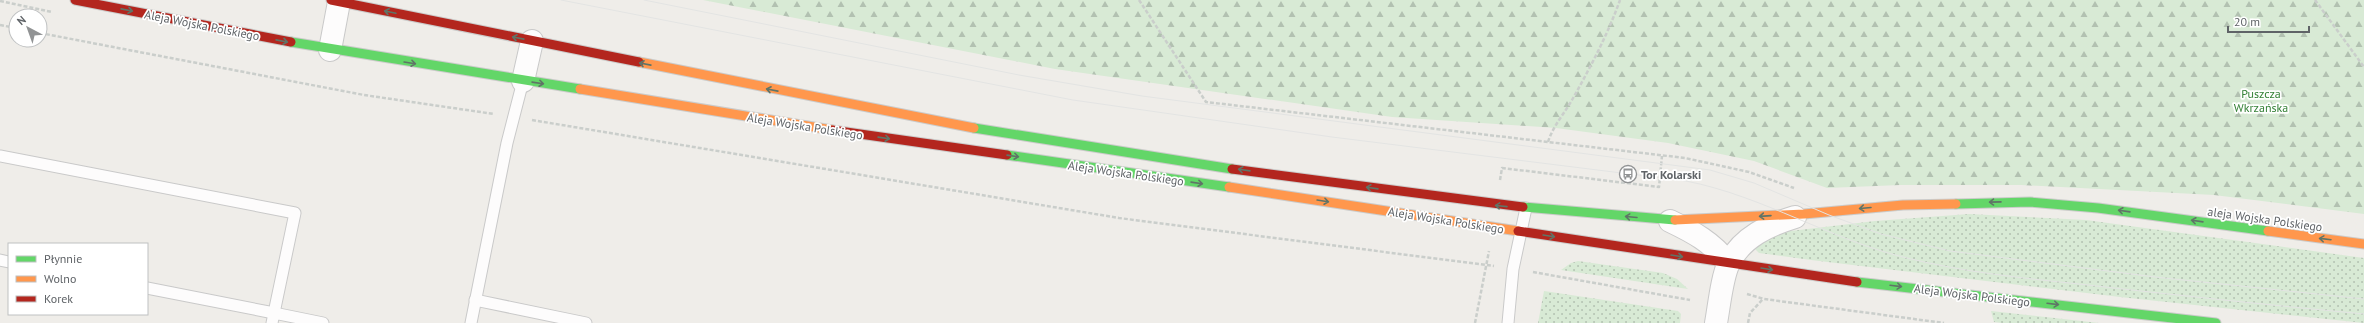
<svg xmlns="http://www.w3.org/2000/svg" width="2364" height="323" font-family="'PT Sans',sans-serif">
  <style>
    .grass { fill: url(#grass-dots) }
    .forest { fill: url(#forest-firs) }
    .lines { fill: none; stroke-linecap: round; stroke-linejoin: round }
    .lane-casing { stroke: #c9c9c9; stroke-width: 13 }
    .street-casing { stroke: #c9c9c9; stroke-width: 24 }
    .fast-casing { stroke: #cbcbca; stroke-width: 11 }
    .slow-casing { stroke: #cbcbca; stroke-width: 11 }
    .jam-casing { stroke: #cbcbca; stroke-width: 11 }
    .path { stroke: #cacecb; stroke-width: 2.5; stroke-dasharray: 4 2; stroke-linecap: butt }
    .lane { stroke: #fdfcfc; stroke-width: 11 }
    .street { stroke: #fdfcfc; stroke-width: 22 }
    .fast { stroke: #63d668; stroke-width: 9 }
    .slow { stroke: #ff974d; stroke-width: 9 }
    .jam { stroke: #b3261e; stroke-width: 9 }
    .tram { stroke: #e3e4e3; stroke-width: 1 }
    .oneway { stroke: #607467 }
    .labels { text-anchor: middle; dominant-baseline: central; stroke-width: 3.5; stroke-linejoin: round; paint-order: stroke }
    .street-label { font-size: 12px; fill: #5f6367; stroke: #fff }
    .park-label { font-size: 12px; fill: #348136; stroke: #fff }
    .poi-label { font-size: 12px; font-weight: bold; fill: #5f6367; stroke: #fff; text-anchor: start }
  </style>
  <defs>
    <pattern id="grass-dots" width="8" height="8" patternUnits="userSpaceOnUse"><rect width="8" height="8" fill="#d8ead5"/><path d="M2 2h.1M6 6h.1" fill="none" stroke="#b2c1b1" stroke-width="1.8" stroke-linecap="round"/></pattern>
    <pattern id="forest-firs" width="22" height="20" patternUnits="userSpaceOnUse"><rect width="22" height="20" fill="#d8ead5"/><path d="M5 1l3.5 6h-7zM16 11l3.5 6h-7z" fill="#b2c1b1"/></pattern>
  </defs>
  <rect width="100%" height="100%" fill="#efede9"/>
  <g class="grass">
    <path d="M1969,214L2086,220L2364,258V323L2120,297L1811,260L1759,253L1752,246L1765,234L1875,221Z"/>
    <path d="M1578,261L1663,273L1677,279L1688,289L1561,270L1571,263Z"/>
    <path d="M1544,291L1678,311L1681,314L1680,323H1538Z"/>
    <path d="M1991,311L2099,323H2002L1994,322Z"/>
  </g>
  <path class="forest" d="M703,0H2364V214L2214,195L2021,185H1900L1827,188L1754,161L1668,143L1556,128L1392,117L1055,69Z"/>
  <g class="lines">
    <g class="lane-casing">
      <g id="lane">
        <path d="M0,156L295,213L274,313L147,288"/>
        <path d="M0,260L9,262"/>
        <path d="M475,300L586,323"/>
        <path d="M272,323L274,313L323,323"/>
        <path d="M471,323L507,143L523,81"/>
        <path d="M1508,323L1513,269L1526,208"/>
      </g>
    </g>
    <g class="street-casing">
      <g id="street">
        <path d="M330,50L339,2"/>
        <path d="M523,81L532,41"/>
        <path d="M1670,221C1693,232 1712,242 1728,263"/>
        <path d="M1716,323C1719,307 1722,276 1729,263C1742,237 1769,225 1795,217"/>
      </g>
    </g>
    <g class="fast-casing">
      <g id="fast">
        <path d="M291,42L580,89"/>
        <path d="M974,128L1232,169"/>
        <path d="M1007,155L1229,187"/>
        <path d="M1956,204L2030,202L2098,208L2268,231"/>
        <path d="M1523,207L1675,220"/>
        <path d="M1857,282L2216,323"/>
      </g>
    </g>
    <g class="slow-casing">
      <g id="slow">
        <path d="M639,62L974,128"/>
        <path d="M580,89L832,130"/>
        <path d="M1229,187L1518,231"/>
        <path d="M1675,220L1804,214L1903,205L1956,204"/>
        <path d="M2268,231L2364,244"/>
      </g>
    </g>
    <g class="jam-casing">
      <g id="jam">
        <path d="M75,0L291,42"/>
        <path d="M331,0L639,62"/>
        <path d="M832,130L1007,155"/>
        <path d="M1232,169L1523,207"/>
        <path d="M1518,231L1857,282"/>
      </g>
    </g>
    <g class="path">
      <path d="M1139,0L1206,102L1685,158L1749,172L1794,188"/>
      <path d="M2315,0L2364,67"/>
      <path d="M0,1L52,12"/>
      <path d="M0,25L16,28"/>
      <path d="M40,33L364,95L494,114"/>
      <path d="M532,120L1119,218L1494,266"/>
      <path d="M1548,142C1553,126 1564,114 1572,100C1590,68 1608,34 1620,0"/>
      <path d="M1500,180L1502,168L1659,187L1662,156"/>
      <path d="M1533,272L1690,300"/>
      <path d="M1747,294L1764,299L1944,323"/>
      <path d="M1475,323L1489,251"/>
      <path d="M1748,323L1750,313L1763,299"/>
    </g>
    <use href="#lane" class="lane"/>
    <use href="#street" class="street"/>
    <use href="#fast" class="fast"/>
    <use href="#slow" class="slow"/>
    <use href="#jam" class="jam"/>
    <g class="tram">
      <path d="M561,0L1073,100L1332,137L1686,181C1763,196 1831,240 1907,258C1963,272 2022,278 2079,284C2174,295 2269,305 2364,314"/>
      <path d="M644,0L1019,75L1142,96L1710,170L1754,183L1829,215L1881,234L1950,251L2155,277L2364,299"/>
    </g>
  </g>
  <defs><path id="oneway-shaft" d="M-6 0H5M1.5-3L5.5 0L1.5 3" fill="none" stroke-width="1.6" stroke-linecap="round" stroke-linejoin="round"/></defs>
  <g class="oneway">
    <use href="#oneway-shaft" transform="translate(127 10) rotate(11)"/>
    <use href="#oneway-shaft" transform="translate(390 12) rotate(-168)"/>
    <use href="#oneway-shaft" transform="translate(518 38) rotate(-169)"/>
    <use href="#oneway-shaft" transform="translate(282 41) rotate(11)"/>
    <use href="#oneway-shaft" transform="translate(410 63) rotate(9)"/>
    <use href="#oneway-shaft" transform="translate(645 64) rotate(-169)"/>
    <use href="#oneway-shaft" transform="translate(538 83) rotate(8)"/>
    <use href="#oneway-shaft" transform="translate(772 90) rotate(-169)"/>
    <use href="#oneway-shaft" transform="translate(884 138) rotate(8)"/>
    <use href="#oneway-shaft" transform="translate(1013 156) rotate(8)"/>
    <use href="#oneway-shaft" transform="translate(1244 170) rotate(-172)"/>
    <use href="#oneway-shaft" transform="translate(1197 183) rotate(8)"/>
    <use href="#oneway-shaft" transform="translate(1372 188) rotate(-172)"/>
    <use href="#oneway-shaft" transform="translate(1323 201) rotate(9)"/>
    <use href="#oneway-shaft" transform="translate(1995 202) rotate(179)"/>
    <use href="#oneway-shaft" transform="translate(1501 206) rotate(-174)"/>
    <use href="#oneway-shaft" transform="translate(1865 208) rotate(175)"/>
    <use href="#oneway-shaft" transform="translate(2124 211) rotate(-172)"/>
    <use href="#oneway-shaft" transform="translate(1765 216) rotate(176)"/>
    <use href="#oneway-shaft" transform="translate(1631 217) rotate(-175)"/>
    <use href="#oneway-shaft" transform="translate(2197 221) rotate(-172)"/>
    <use href="#oneway-shaft" transform="translate(1549 236) rotate(9)"/>
    <use href="#oneway-shaft" transform="translate(2325 239) rotate(-173)"/>
    <use href="#oneway-shaft" transform="translate(1677 256) rotate(9)"/>
    <use href="#oneway-shaft" transform="translate(1767 269) rotate(9)"/>
    <use href="#oneway-shaft" transform="translate(1896 286) rotate(7)"/>
    <use href="#oneway-shaft" transform="translate(2053 304) rotate(7)"/>
  </g>
  <defs>
    <g id="bus-ring" transform="scale(0.9)"><circle r="9.5" fill="#fff" stroke="#919394" stroke-width="1.5"/><path d="M-5-6H5V4H4V6H2V4H-2V6H-4V4H-5ZM-3.5-4V0h7V-4ZM-3.5 1.2v1.5H-2V1.2ZM2 1.2v1.5H3.5V1.2Z" fill="#919394"/></g>
  </defs>
  <g fill-rule="evenodd">
    <use href="#bus-ring" x="1628" y="174"/>
  </g>
  <g class="labels">
    <g class="street-label">
      <text transform="translate(202 25) rotate(11)">Aleja Wojska Polskiego</text>
      <text transform="translate(805 126) rotate(9)">Aleja Wojska Polskiego</text>
      <text transform="translate(1126 173) rotate(8)">Aleja Wojska Polskiego</text>
      <text transform="translate(2265 219) rotate(8)">aleja Wojska Polskiego</text>
      <text transform="translate(1446 220) rotate(9)">Aleja Wojska Polskiego</text>
      <text transform="translate(1972 295) rotate(7)">Aleja Wojska Polskiego</text>
    </g>
    <g class="park-label">
      <text x="2261" y="93">Puszcza<tspan x="2261" dy="14">Wkrzańska</tspan></text>
    </g>
    <g class="poi-label">
      <text x="1641" y="174">Tor Kolarski</text>
    </g>
  </g>
  <rect x="8" y="243" width="140" height="72" fill="#ffffff" stroke="#bfc1c2"/>
  <rect x="16" y="256" width="20" height="6" fill="#63d668" stroke="#bfc1c2"/>
  <text x="44" y="263" font-size="12" fill="#5f6367">Płynnie</text>
  <rect x="16" y="276" width="20" height="6" fill="#ff974d" stroke="#bfc1c2"/>
  <text x="44" y="283" font-size="12" fill="#5f6367">Wolno</text>
  <rect x="16" y="296" width="20" height="6" fill="#b3261e" stroke="#bfc1c2"/>
  <text x="44" y="303" font-size="12" fill="#5f6367">Korek</text>
  <g transform="translate(28 28) rotate(319)"><circle r="19" fill="#ffffff" stroke="#bfc1c2"/>
  <path d="M0-3L7 15L0 10L-7 15Z" fill="#919394"/>
  <text y="-6" font-size="11" font-weight="bold" text-anchor="middle" fill="#5f6367">N</text>
  </g>
  <path d="M2228 26v6h81v-6" fill="none" stroke="#5f6367" stroke-width="2"/>
  <text x="2234" y="26" font-size="12" fill="#5f6367" stroke="#ffffff" stroke-width="3" paint-order="stroke">20 m</text>
</svg>
